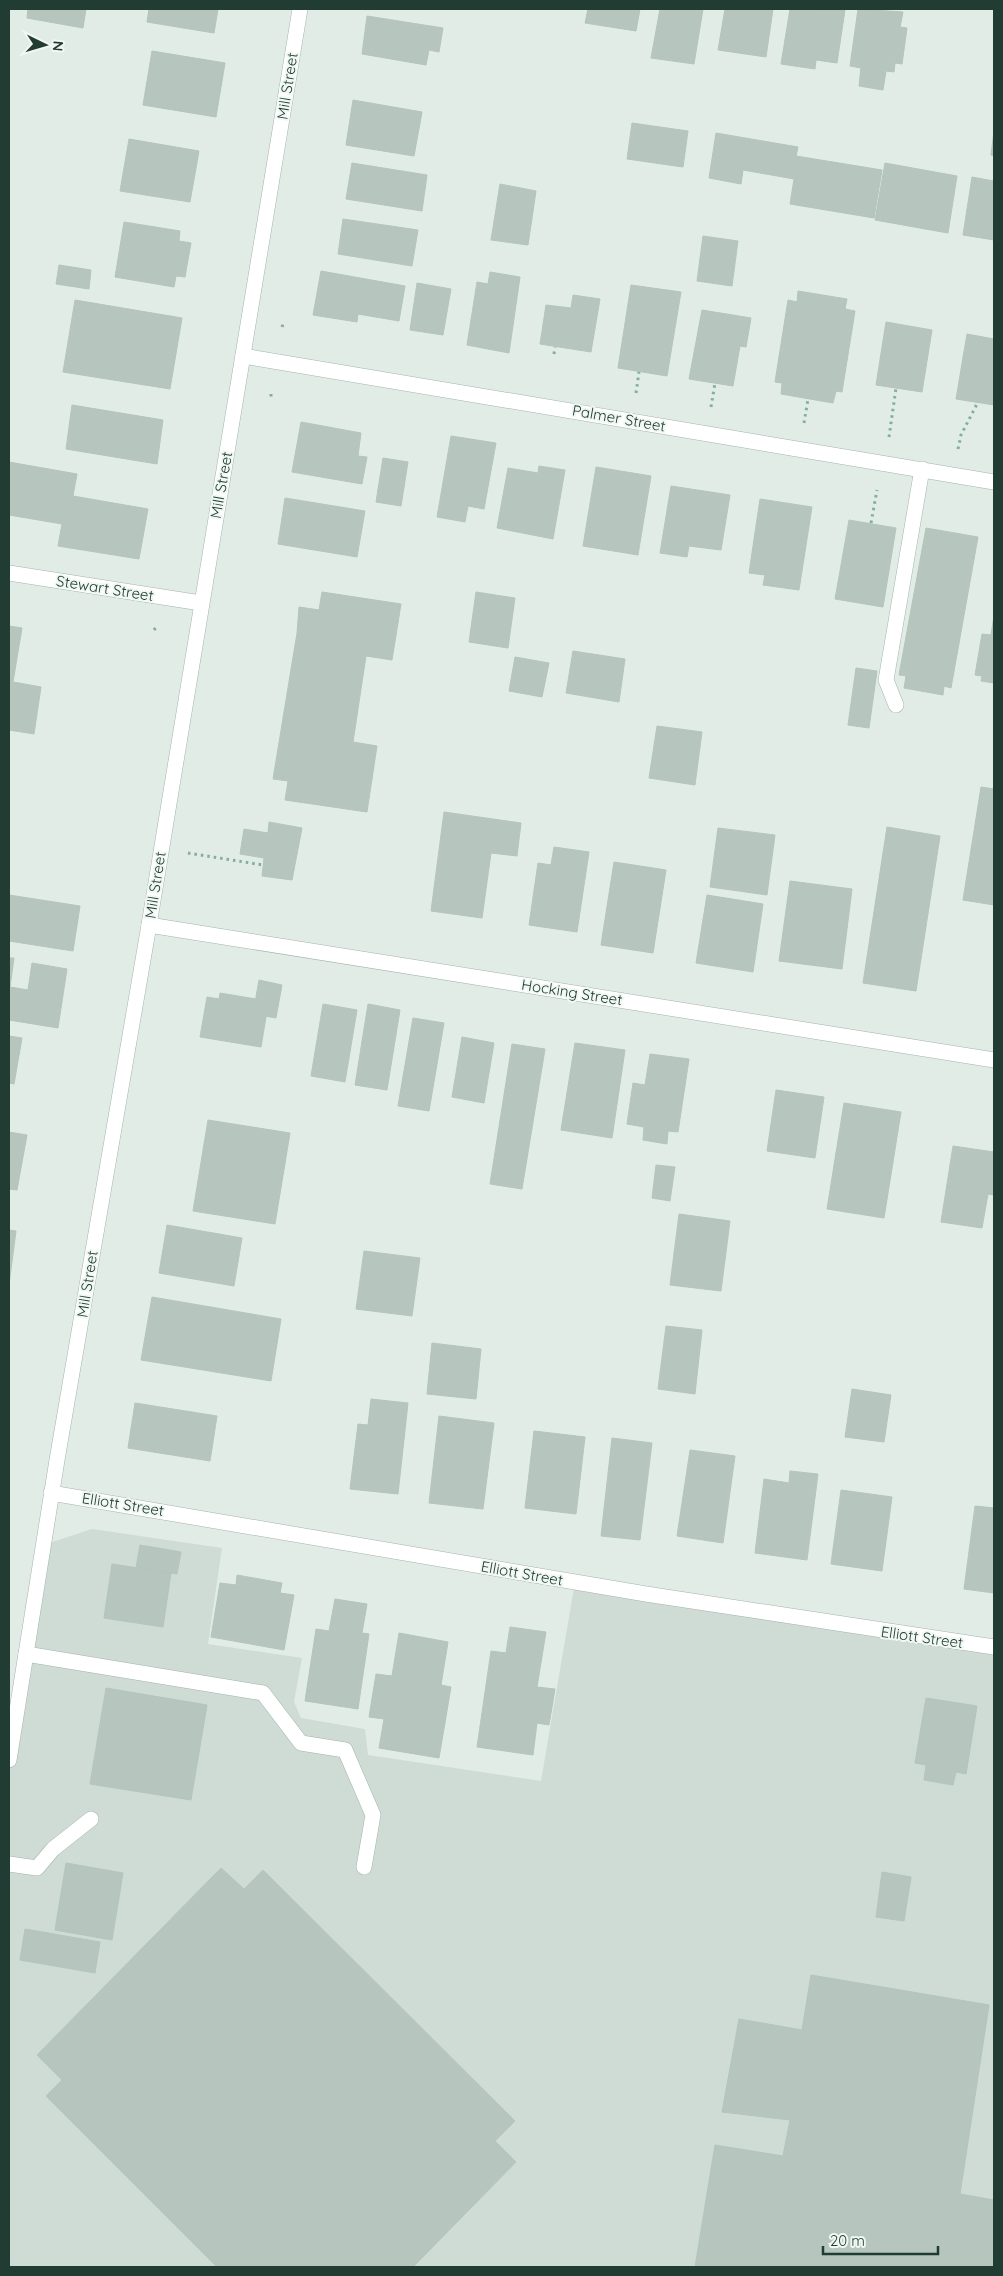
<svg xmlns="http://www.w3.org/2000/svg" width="1003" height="2276" font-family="Quicksand,sans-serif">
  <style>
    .built { fill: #cfdbd5 }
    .building { fill: #b6c6bf; stroke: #b3c5bd }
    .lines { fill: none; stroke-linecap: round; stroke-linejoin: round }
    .service-casing { stroke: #a4b4ad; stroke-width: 16 }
    .minor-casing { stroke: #a4b4ad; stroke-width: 16 }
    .tertiary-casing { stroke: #a4b4ad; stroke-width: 16 }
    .path { stroke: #81af9e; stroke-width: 3; stroke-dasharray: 2.5 4; stroke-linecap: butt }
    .service { stroke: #fff; stroke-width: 15 }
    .minor { stroke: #fff; stroke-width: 15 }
    .tertiary { stroke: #fff; stroke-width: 15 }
    .labels { text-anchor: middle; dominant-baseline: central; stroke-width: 4; stroke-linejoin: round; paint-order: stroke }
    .street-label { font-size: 15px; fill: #213c33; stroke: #f1f8f4 }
  </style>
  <rect width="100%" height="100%" fill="#e1ece6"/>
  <path class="built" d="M92,1529L222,1548L208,1644L302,1658L294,1702L301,1718L365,1729L368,1755L541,1781L575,1582L994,1647V2267H9V1772L43,1545Z"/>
  <g class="building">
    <path d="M28,9H86L83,28L27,18Z"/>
    <path d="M149,9H218L214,33L147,22Z"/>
    <path d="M588,9H640L636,31L585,23Z"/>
    <path d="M660,9H703L694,64L651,58Z"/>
    <path d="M725,9H773L766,57L718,50Z"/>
    <path d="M790,9L845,10L837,63L816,60L815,69L781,64Z"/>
    <path d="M858,9L903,12L900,27L907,28L902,64L895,63L894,72L886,71L883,90L859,86L861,68L850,66Z"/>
    <path d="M367,16L443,28L439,52L429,50L426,65L362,54Z"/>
    <path d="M152,51L225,63L216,117L143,105Z"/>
    <path d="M353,100L422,112L414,156L346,145Z"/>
    <path d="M632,123L688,131L683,167L627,159Z"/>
    <path d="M994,131V156L991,155Z"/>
    <path d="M716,133L798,147L796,156L882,170L874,218L790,204L794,179L743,170L741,184L709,178Z"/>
    <path d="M129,139L199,151L190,202L120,191Z"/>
    <path d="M352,163L427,175L422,211L346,199Z"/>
    <path d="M885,163L957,176L948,233L875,220Z"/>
    <path d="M972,177L994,181V240L963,235Z"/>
    <path d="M500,184L536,191L528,245L491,240Z"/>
    <path d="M343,219L418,230L412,266L338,254Z"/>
    <path d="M124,222L180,231L179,241L191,243L185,277L176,276L174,287L115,277Z"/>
    <path d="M703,236L738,241L732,286L697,281Z"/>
    <path d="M59,265L91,270L89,289L56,284Z"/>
    <path d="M321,271L405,286L399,321L358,314L357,322L313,315Z"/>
    <path d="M490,272L520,277L509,353L467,345L477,282L488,284Z"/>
    <path d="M417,283L451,289L443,335L410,330Z"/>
    <path d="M631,285L681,292L667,376L618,368Z"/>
    <path d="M798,291L847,299L845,309L855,311L842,392L836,391L833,403L781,394L782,383L775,382L788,300L797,302Z"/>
    <path d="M573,295L600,299L591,352L540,344L546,305L571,308Z"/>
    <path d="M75,300L182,318L170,389L63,372Z"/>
    <path d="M702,310L751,318L746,347L740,346L733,386L689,379Z"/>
    <path d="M886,322L932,330L922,392L876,385Z"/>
    <path d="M967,334L994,339V405L956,399Z"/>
    <path d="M72,405L163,420L157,464L66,449Z"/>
    <path d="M301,422L361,433L358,456L367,457L362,484L292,472Z"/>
    <path d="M451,436L496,443L484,509L468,506L465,522L437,517Z"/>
    <path d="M383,458L408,462L401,506L376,502Z"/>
    <path d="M9,462L77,474L73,496L148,509L139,559L58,546L62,524L9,515Z"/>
    <path d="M539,466L565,470L553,539L497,528L508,468L538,473Z"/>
    <path d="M596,467L651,476L638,555L583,546Z"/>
    <path d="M671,486L730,495L721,550L689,546L687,557L660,553Z"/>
    <path d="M285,498L365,511L357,557L278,544Z"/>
    <path d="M760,499L812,507L799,590L763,585L765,575L749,573Z"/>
    <path d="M849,520L896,528L883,607L835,599Z"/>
    <path d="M926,528L978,537L951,688L944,686L943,695L904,688L906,676L899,675Z"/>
    <path d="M322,592L401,604L392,660L366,656L353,742L377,746L367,812L285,800L288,781L273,779L297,633L299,607L319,610Z"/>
    <path d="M476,592L515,598L508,648L469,642Z"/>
    <path d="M994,616V683L981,681L982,676L975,675L982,634L991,635Z"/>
    <path d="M9,626L22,628L13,682L41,687L34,734L9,730Z"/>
    <path d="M573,651L625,659L619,702L566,693Z"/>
    <path d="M515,657L549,663L542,697L509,691Z"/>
    <path d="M856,668L877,671L869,728L848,725Z"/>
    <path d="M657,726L702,732L695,785L649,778Z"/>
    <path d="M981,787L994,789V905L963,900Z"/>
    <path d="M444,812L521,823L517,856L491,853L482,918L431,911Z"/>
    <path d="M269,822L302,828L292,880L262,876L264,858L240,854L244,829L268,833Z"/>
    <path d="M887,827L940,836L916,991L863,983Z"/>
    <path d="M718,828L775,835L767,895L710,887Z"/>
    <path d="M554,847L589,852L577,932L529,925L538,863L551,865Z"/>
    <path d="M614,862L666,870L653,953L601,945Z"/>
    <path d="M790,881L852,889L842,969L779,961Z"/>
    <path d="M9,895L80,906L73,951L9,941Z"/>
    <path d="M707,895L763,904L753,972L696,963Z"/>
    <path d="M9,958H14L10,987L28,990L32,963L67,969L58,1028L9,1020Z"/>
    <path d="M259,980L282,985L276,1018L253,1014Z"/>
    <path d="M220,993L256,999L253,1014L266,1017L261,1047L200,1037L207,997L219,999Z"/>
    <path d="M323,1004L357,1010L345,1082L311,1076Z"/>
    <path d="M368,1004L400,1010L387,1090L355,1085Z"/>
    <path d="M413,1018L444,1023L429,1111L398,1106Z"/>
    <path d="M9,1036L22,1038L14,1084L9,1083Z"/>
    <path d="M462,1037L494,1043L484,1103L452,1097Z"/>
    <path d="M575,1043L625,1050L612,1138L561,1130Z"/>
    <path d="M512,1044L545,1049L522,1189L490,1184Z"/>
    <path d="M650,1054L689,1059L678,1132L668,1131L667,1144L643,1140L644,1127L627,1124L633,1083L645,1085Z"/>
    <path d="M776,1090L824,1097L815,1158L767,1151Z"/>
    <path d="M844,1103L901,1112L884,1218L827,1209Z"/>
    <path d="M208,1120L290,1133L275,1224L193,1211Z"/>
    <path d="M9,1132L27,1135L17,1190L9,1189Z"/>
    <path d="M953,1146L994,1152V1195L988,1194L982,1228L941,1222Z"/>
    <path d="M656,1165L675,1167L670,1201L652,1198Z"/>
    <path d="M679,1214L730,1221L721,1291L670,1285Z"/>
    <path d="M167,1225L242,1238L234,1286L159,1273Z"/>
    <path d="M9,1230L16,1231L9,1285Z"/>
    <path d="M364,1251L420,1258L412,1316L356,1309Z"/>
    <path d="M152,1297L281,1319L271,1381L141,1360Z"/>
    <path d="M666,1326L702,1330L695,1394L658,1389Z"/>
    <path d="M432,1343L481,1349L476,1399L427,1394Z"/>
    <path d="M852,1389L891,1395L884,1442L845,1437Z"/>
    <path d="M371,1399L408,1403L398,1494L350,1489L358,1424L368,1425Z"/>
    <path d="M135,1403L217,1416L210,1461L128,1448Z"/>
    <path d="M439,1416L494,1423L483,1509L429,1503Z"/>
    <path d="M534,1431L585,1437L576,1514L525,1508Z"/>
    <path d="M612,1438L652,1443L640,1540L601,1536Z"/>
    <path d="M690,1450L735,1456L723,1543L677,1536Z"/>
    <path d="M790,1471L818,1474L807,1560L755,1553L764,1479L789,1483Z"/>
    <path d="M841,1490L892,1497L882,1571L831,1564Z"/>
    <path d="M975,1506L994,1508V1593L964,1589Z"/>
    <path d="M140,1545L181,1552L177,1574L136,1568Z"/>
    <path d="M112,1564L171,1573L163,1627L104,1618Z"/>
    <path d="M237,1575L282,1583L280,1593L294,1595L284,1650L211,1637L220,1583L236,1585Z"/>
    <path d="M335,1599L367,1604L362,1633L369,1634L358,1709L305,1701L316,1629L329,1631Z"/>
    <path d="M510,1627L546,1632L537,1687L555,1689L549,1725L537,1723L533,1755L477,1747L491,1651L506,1653Z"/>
    <path d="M399,1633L448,1642L441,1685L451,1687L439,1758L379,1748L384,1719L369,1717L376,1674L392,1676Z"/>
    <path d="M106,1688L207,1705L191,1800L90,1784Z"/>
    <path d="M926,1698L977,1706L966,1774L956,1772L953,1785L924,1780L926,1765L915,1763Z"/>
    <path d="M66,1863L123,1873L112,1940L55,1930Z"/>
    <path d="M221,1868L244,1889L263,1870L515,2121L495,2141L516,2162L413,2267H217L46,2096L62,2080L37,2055Z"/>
    <path d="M882,1872L911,1877L904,1921L876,1917Z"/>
    <path d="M25,1929L100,1942L95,1973L20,1960Z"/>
    <path d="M811,1975L989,2005L960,2194L994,2200V2267H695L715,2145L783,2156L790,2120L722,2112L739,2019L802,2030Z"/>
  </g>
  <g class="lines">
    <g class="service-casing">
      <g id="service">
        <path d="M896,705L886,680L922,469"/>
        <path d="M26,1654L263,1693L301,1743L345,1750L373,1815L364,1867"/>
        <path d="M9,1864L37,1868L53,1849L91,1819"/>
      </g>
    </g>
    <g class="minor-casing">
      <g id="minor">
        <path d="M243,356L994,482"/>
        <path d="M9,573L201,603"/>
        <path d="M149,925L994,1060"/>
        <path d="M51,1493L646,1594L994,1647"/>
      </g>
    </g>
    <g class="tertiary-casing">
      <path id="tertiary" d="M9,1760L57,1460L149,925L300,9"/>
    </g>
    <g class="path">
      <path d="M282,327L283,324"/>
      <path d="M554,354L555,347"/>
      <path d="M636,393L639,372"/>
      <path d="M271,394V400"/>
      <path d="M711,407L715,383"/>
      <path d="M804,423L808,399"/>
      <path d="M889,437L896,388"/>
      <path d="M958,449L961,435L978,402"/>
      <path d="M871,523L877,490"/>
      <path d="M154,630L157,626"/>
      <path d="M188,853L263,865"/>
    </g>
    <use href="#service" class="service"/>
    <use href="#minor" class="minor"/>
    <use href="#tertiary" class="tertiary"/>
  </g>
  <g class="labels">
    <g class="street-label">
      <text transform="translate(287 86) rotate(-81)">Mill Street</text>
      <text transform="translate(619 418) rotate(10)">Palmer Street</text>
      <text transform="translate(221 485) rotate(-80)">Mill Street</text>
      <text transform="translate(105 588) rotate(9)">Stewart Street</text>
      <text transform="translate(155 885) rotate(-81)">Mill Street</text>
      <text transform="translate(572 992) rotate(9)">Hocking Street</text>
      <text transform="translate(87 1284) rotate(-81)">Mill Street</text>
      <text transform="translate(123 1504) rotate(9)">Elliott Street</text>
      <text transform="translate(522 1573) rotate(10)">Elliott Street</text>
      <text transform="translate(922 1637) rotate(8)">Elliott Street</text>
    </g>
  </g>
  <rect width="1003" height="2276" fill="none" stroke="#213c33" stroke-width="20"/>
  <g transform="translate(45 45) rotate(95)" stroke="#f1f8f4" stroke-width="4" paint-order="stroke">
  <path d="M0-4L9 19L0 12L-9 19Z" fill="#213c33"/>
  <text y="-8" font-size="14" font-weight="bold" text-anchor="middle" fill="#213c33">N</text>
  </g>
  <path d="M823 2246v8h115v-8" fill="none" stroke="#213c33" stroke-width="2.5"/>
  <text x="830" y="2246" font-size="15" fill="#213c33" stroke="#f1f8f4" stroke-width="4" paint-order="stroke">20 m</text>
</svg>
